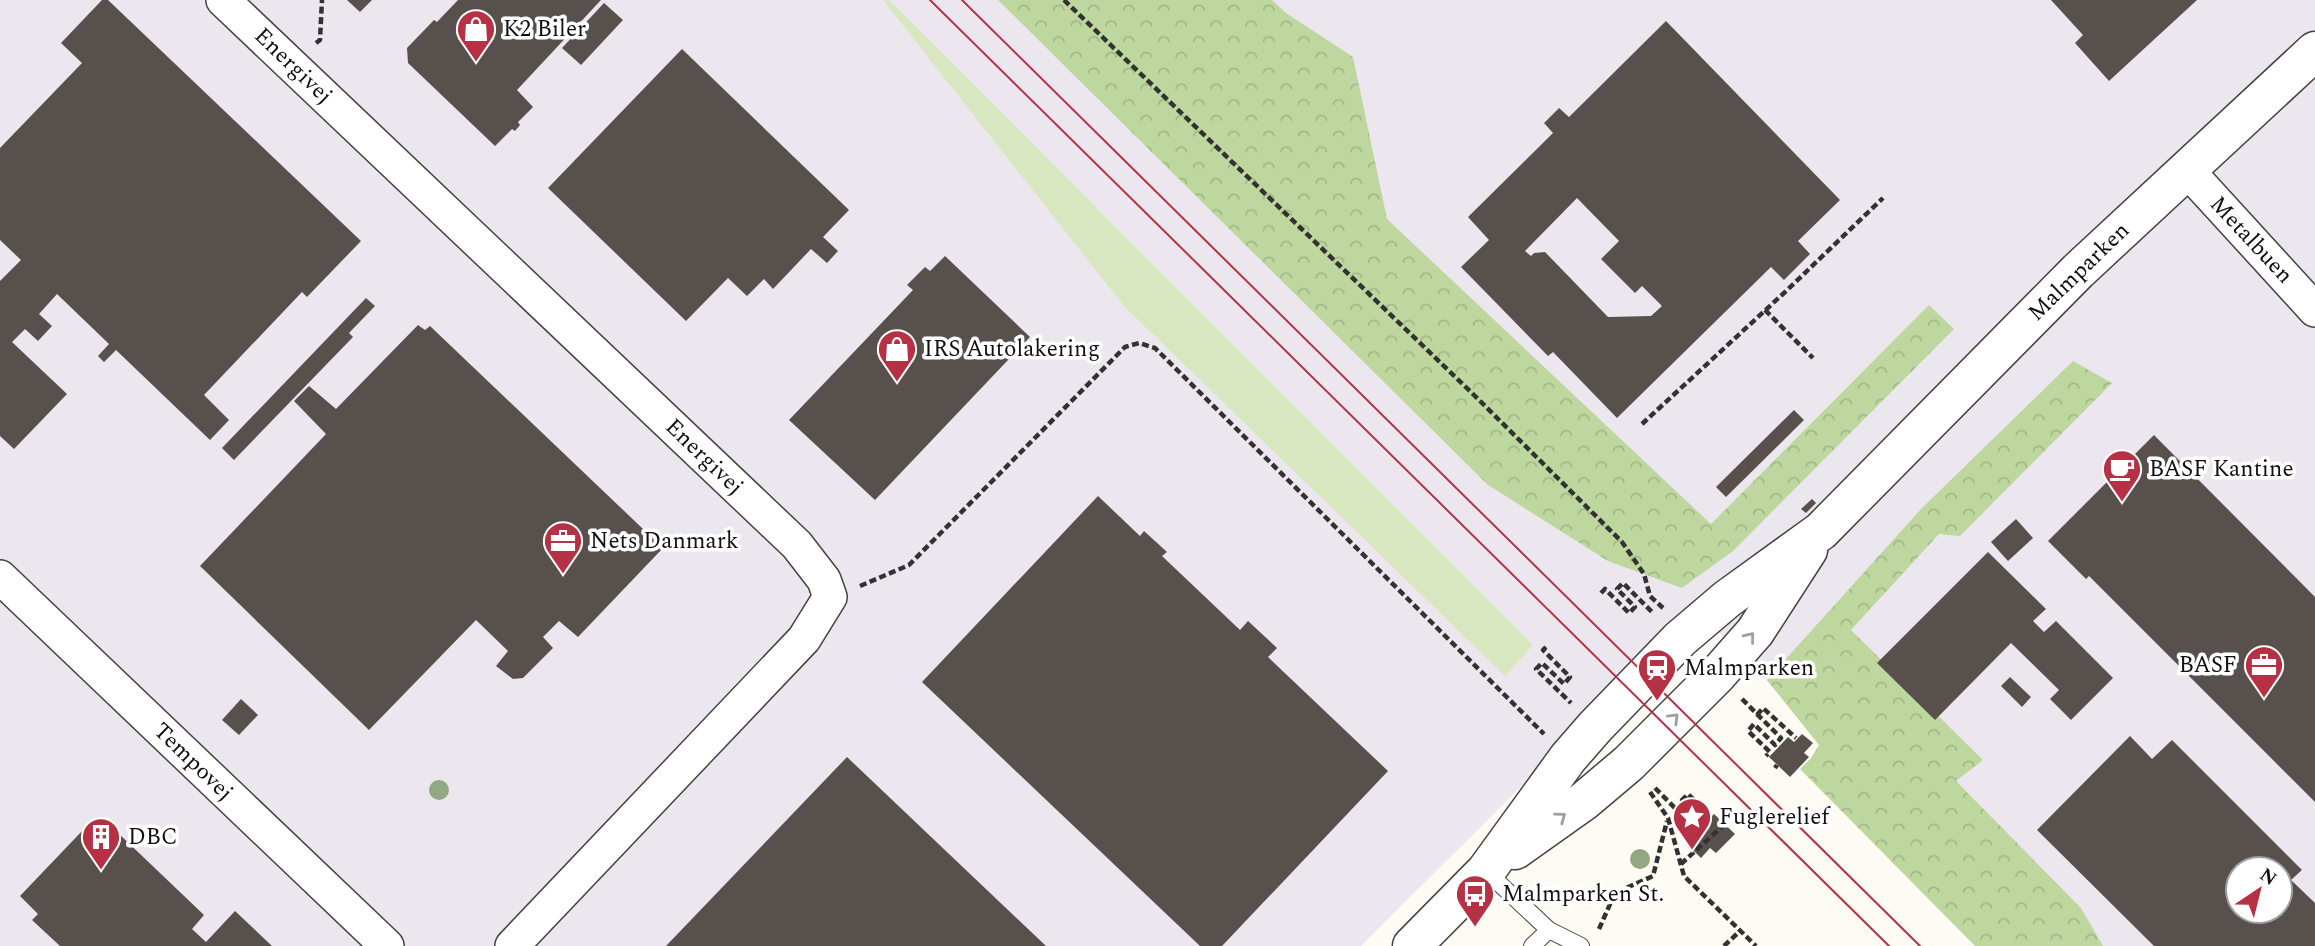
<svg xmlns="http://www.w3.org/2000/svg" width="2315" height="946" font-family="Spectral,serif">
  <style>
    .industrial { fill: #ece6ee; fill-rule: evenodd }
    .grass { fill: #d8e7bf }
    .forest { fill: url(#forest-crowns) }
    .building { fill: #58504d; fill-rule: evenodd }
    .lines { fill: none; stroke-linecap: round; stroke-linejoin: round }
    .service-casing { stroke: #434343; stroke-width: 18 }
    .minor-casing { stroke: #434343; stroke-width: 36 }
    .tertiary-casing { stroke: #434343; stroke-width: 41 }
    .path { stroke: #323232; stroke-width: 4.5; stroke-dasharray: 7 3.5; stroke-linecap: butt }
    .service { stroke: #fff; stroke-width: 16 }
    .minor { stroke: #fff; stroke-width: 33 }
    .tertiary { stroke: #fff; stroke-width: 38 }
    .tram { stroke: #b73144; stroke-width: 2 }
    .tree { fill: #91a882 }
    .oneway { stroke: #9f9f9f }
    .labels { text-anchor: middle; dominant-baseline: central; stroke-width: 7; stroke-linejoin: round; paint-order: stroke }
    .poi-label { font-size: 23px; fill: #101010; stroke: #fff; text-anchor: start }
    .street-label { font-size: 23px; fill: #101010; stroke: #fff }
  </style>
  <defs>
    <pattern id="forest-crowns" width="20" height="18" patternUnits="userSpaceOnUse" patternTransform="scale(1.75)"><rect width="20" height="18" fill="#bed79f"/><path d="M2 6a3 3 0 1 1 6 0M12 15a3 3 0 1 1 6 0" fill="none" stroke="#a2b888"/></pattern>
  </defs>
  <rect width="100%" height="100%" fill="#fefbf4"/>
  <path class="industrial" d="M0,0H2315V946H2030L1697,611L1361,946H0ZM2238,869H2280V911H2238Z"/>
  <path class="grass" d="M883,0H889L1533,645L1505,676L1124,306Z"/>
  <g class="forest">
    <path d="M998,0H1272L1286,13L1353,57L1387,219L1711,524L1929,305L1954,329L1733,551L1682,588L1608,561L1488,485Z"/>
    <path d="M2073,361L2112,383L1960,536L1939,534L1851,630L1983,760L1956,781L2081,908L2103,946H1975L1800,769L1811,758L1819,745L1767,680L1921,509Z"/>
  </g>
  <g class="building">
    <path d="M102,0H108L361,241L307,297L302,292L204,395L229,420L210,440L116,350L104,362L98,356L109,344L57,294L39,314L52,326L38,341L25,329L12,342L67,394L14,449L0,436V281L21,260L0,240V148L82,63L61,43Z"/>
    <path d="M347,0H372L360,12Z"/>
    <path d="M458,0H601L517,90L533,107L518,122L520,125L515,131L512,129L495,146L408,63L407,48L434,20L437,22Z"/>
    <path d="M2051,0H2197L2109,81L2075,43L2083,35Z"/>
    <path d="M604,3L623,20L581,65L562,48Z"/>
    <path d="M1666,21L1840,200L1798,241L1810,254L1784,280L1771,267L1617,418L1553,352L1548,356L1461,267L1489,240L1468,217L1553,133L1544,123L1559,108L1569,117ZM1577,198L1619,241L1601,259L1635,293L1642,286L1662,306L1651,316L1608,317L1545,252L1534,253L1531,256L1525,251Z"/>
    <path d="M682,49L849,210L823,237L838,251L827,263L811,249L773,289L764,279L747,296L728,278L686,321L548,188Z"/>
    <path d="M945,256L1030,337L875,500L789,420L913,290L907,285L925,267L930,271Z"/>
    <path d="M366,298L375,306L349,333L353,337L234,460L222,448Z"/>
    <path d="M418,325L425,330L430,326L663,548L578,637L559,621L543,637L553,648L523,678L513,679L496,666L508,651L476,620L369,730L200,566L326,434L294,401L309,386L336,409Z"/>
    <path d="M1794,410L1804,420L1726,497L1716,487Z"/>
    <path d="M2154,435L2315,597V802L2089,576L2086,579L2048,541Z"/>
    <path d="M1098,496L1140,536L1144,531L1167,552L1162,556L1240,630L1248,621L1277,648L1268,657L1388,771L1222,946H1200L922,682Z"/>
    <path d="M1812,499L1816,503L1806,513L1801,509Z"/>
    <path d="M2016,519L2033,538L2008,561L1991,542Z"/>
    <path d="M1988,552L2046,609L2033,621L2044,632L2056,621L2113,678L2071,720L2050,699L2059,690L2011,643L1935,720L1877,663Z"/>
    <path d="M2010,677L2031,697L2022,707L2001,686Z"/>
    <path d="M241,699L258,715L239,735L222,720Z"/>
    <path d="M1802,734L1813,743L1804,753L1809,757L1790,777L1769,757L1788,737L1794,742Z"/>
    <path d="M2130,736L2152,759L2172,740L2302,870L2291,880L2315,903V946H2154L2037,830ZM2238,869H2280V911H2238Z"/>
    <path d="M847,757L1046,946H666Z"/>
    <path d="M1714,814L1735,834L1716,853L1710,848L1701,858L1690,847L1700,837L1695,833Z"/>
    <path d="M83,830L101,847L116,831L204,915L192,929L206,942L235,911L272,946H60L32,920L38,914L20,896Z"/>
  </g>
  <g class="lines">
    <g class="service-casing">
      <g id="service">
        <path d="M1486,871L1549,930L1581,946"/>
        <path d="M1532,946L1549,930"/>
      </g>
    </g>
    <g class="minor-casing">
      <g id="minor">
        <path d="M223,0L797,545L824,580L830,597L804,639L512,946"/>
        <path d="M2187,170L2315,310"/>
        <path d="M0,577L387,946"/>
      </g>
    </g>
    <g class="tertiary-casing">
      <g id="tertiary">
        <path d="M1515,850L1584,801L1629,763L1717,675L1755,632L1808,550"/>
        <path d="M1412,946L1486,871L1568,758L1595,727L1680,639L1727,599L1821,531L2078,271L2315,51"/>
      </g>
    </g>
    <g class="path">
      <path d="M1064,0L1474,395L1622,542L1644,574L1650,596L1663,608"/>
      <path d="M316,43L320,40L322,0"/>
      <path d="M1765,310L1813,358"/>
      <path d="M1642,424L1784,293L1883,198"/>
      <path d="M860,586L909,565L1125,347L1139,343L1155,348L1544,734"/>
      <path d="M1601,593L1605,589L1629,613L1635,607L1617,589L1623,583L1654,614"/>
      <path d="M1546,647L1543,650L1570,677L1564,684L1542,663L1536,669L1571,703"/>
      <path d="M1742,699L1781,738L1775,745L1754,724L1748,731L1770,752L1766,756"/>
      <path d="M1757,715L1763,708L1796,738"/>
      <path d="M1775,768L1777,765"/>
      <path d="M1655,788L1695,828L1702,820L1682,800L1688,794L1708,814L1711,811"/>
      <path d="M1650,792L1668,818L1684,876L1756,946"/>
      <path d="M1681,864L1727,822"/>
      <path d="M1599,929L1615,893L1653,876L1667,821"/>
      <path d="M1724,946L1741,930"/>
    </g>
    <use href="#service" class="service"/>
    <use href="#minor" class="minor"/>
    <use href="#tertiary" class="tertiary"/>
    <g class="tram">
      <path d="M930,0L1889,946"/>
      <path d="M962,0L1920,946"/>
    </g>
  </g>
  <g class="tree">
    <circle cx="439" cy="790" r="10"/>
    <circle cx="1640" cy="859" r="10"/>
  </g>
  <defs><path id="oneway-chevron" d="M-2-3.5L2.5 0L-2 3.5" fill="none" stroke-width="1.6" stroke-linecap="round" stroke-linejoin="round" transform="scale(1.75)"/></defs>
  <g class="oneway">
    <use href="#oneway-chevron" transform="translate(1750 637) rotate(-51)"/>
    <use href="#oneway-chevron" transform="translate(1674 718) rotate(-45)"/>
    <use href="#oneway-chevron" transform="translate(1561 817) rotate(-36)"/>
  </g>
  <defs>
    <g id="shop-pin" transform="scale(2.0125)"><path d="M0 17L-7.5 6A9.5 9.5 0 1 1 7.5 6Z" fill="#b73144" stroke="#fff"/><path d="M-5-2.5h2.3a2.7 3.5 0 0 1 5.4 0H5L5.5 6h-11ZM-1.5-2.5h3a1.5 2.3 0 0 0-3 0Z" fill="#fff"/></g>
    <g id="cafe-pin" transform="scale(2.0125)"><path d="M0 17L-7.5 6A9.5 9.5 0 1 1 7.5 6Z" fill="#b73144" stroke="#fff"/><path d="M-5.5-4.5H6V0H3Q3 3.5 0 3.5H-2.5Q-5.5 3.5-5.5 0ZM3-3.2v2h1.7v-2ZM-6 4.5H4V6H-6Z" fill="#fff"/></g>
    <g id="office-pin" transform="scale(2.0125)"><path d="M0 17L-7.5 6A9.5 9.5 0 1 1 7.5 6Z" fill="#b73144" stroke="#fff"/><path d="M-6-3h4V-5.5h4V-3h4V5H-6ZM-1-4.5V-3h2v-1.5ZM-6 0V1H6V0Z" fill="#fff"/></g>
    <g id="station-pin" transform="scale(2.0125)"><path d="M0 17L-7.5 6A9.5 9.5 0 1 1 7.5 6Z" fill="#b73144" stroke="#fff"/><path d="M-3-6H3Q5-6 5-4V2Q5 4 3 4L4.5 6H3L1.5 4h-3L-3 6H-4.5L-3 4Q-5 4-5 2V-4Q-5-6-3-6ZM-3.5-4v3h7v-3ZM-3.5 1v1.5H-2V1ZM2 1v1.5H3.5V1Z" fill="#fff"/></g>
    <g id="sight-pin" transform="scale(2.0125)"><path d="M0 17L-7.5 6A9.5 9.5 0 1 1 7.5 6Z" fill="#b73144" stroke="#fff"/><path d="M0-6L1.8-2.2L6-1.7L2.9 1.2L3.7 5.4L0 3.3L-3.7 5.4L-2.9 1.2L-6-1.7L-1.8-2.2Z" fill="#fff"/></g>
    <g id="building-pin" transform="scale(2.0125)"><path d="M0 17L-7.5 6A9.5 9.5 0 1 1 7.5 6Z" fill="#b73144" stroke="#fff"/><path d="M-4-6H4V6H1V3H-1V6H-4ZM-2.5-4.3h1.7v1.8h-1.7ZM.8-4.3h1.7v1.8H.8ZM-2.5-1h1.7V.8h-1.7ZM.8-1h1.7V.8H.8Z" fill="#fff"/></g>
    <g id="bus-pin" transform="scale(2.0125)"><path d="M0 17L-7.5 6A9.5 9.5 0 1 1 7.5 6Z" fill="#b73144" stroke="#fff"/><path d="M-5-6H5V4H4V6H2V4H-2V6H-4V4H-5ZM-3.5-4V0h7V-4ZM-3.5 1.2v1.5H-2V1.2ZM2 1.2v1.5H3.5V1.2Z" fill="#fff"/></g>
  </defs>
  <g fill-rule="evenodd">
    <use href="#shop-pin" x="476" y="29"/>
    <use href="#shop-pin" x="897" y="349"/>
    <use href="#cafe-pin" x="2122" y="469"/>
    <use href="#office-pin" x="563" y="541"/>
    <use href="#office-pin" x="2264" y="665"/>
    <use href="#station-pin" x="1657" y="668"/>
    <use href="#sight-pin" x="1692" y="817"/>
    <use href="#building-pin" x="101" y="837"/>
    <use href="#bus-pin" x="1475" y="894"/>
  </g>
  <g class="labels">
    <g class="poi-label">
      <text x="503" y="29">K2 Biler</text>
      <text x="924" y="349">IRS Autolakering</text>
      <text x="2149" y="469">BASF Kantine</text>
      <text x="590" y="541">Nets Danmark</text>
      <text x="2237" y="665" text-anchor="end">BASF</text>
      <text x="1684" y="668">Malmparken</text>
      <text x="1719" y="817">Fuglerelief</text>
      <text x="128" y="837">DBC</text>
      <text x="1502" y="894">Malmparken St.</text>
    </g>
    <g class="street-label">
      <text transform="translate(293 66) rotate(44)">Energivej</text>
      <text transform="translate(2251 240) rotate(47)">Metalbuen</text>
      <text transform="translate(2079 272) rotate(-44)">Malmparken</text>
      <text transform="translate(704 457) rotate(44)">Energivej</text>
      <text transform="translate(193 762) rotate(44)">Tempovej</text>
    </g>
  </g>
  <g transform="translate(2259 890) rotate(35)"><circle r="33" fill="#ffffff" stroke="#9f9f9f" stroke-width="2"/>
  <path d="M0-5L12 26L0 18L-12 26Z" fill="#b73144"/>
  <text y="-10" font-size="19" font-weight="bold" text-anchor="middle" fill="#101010">N</text>
  </g>
</svg>
